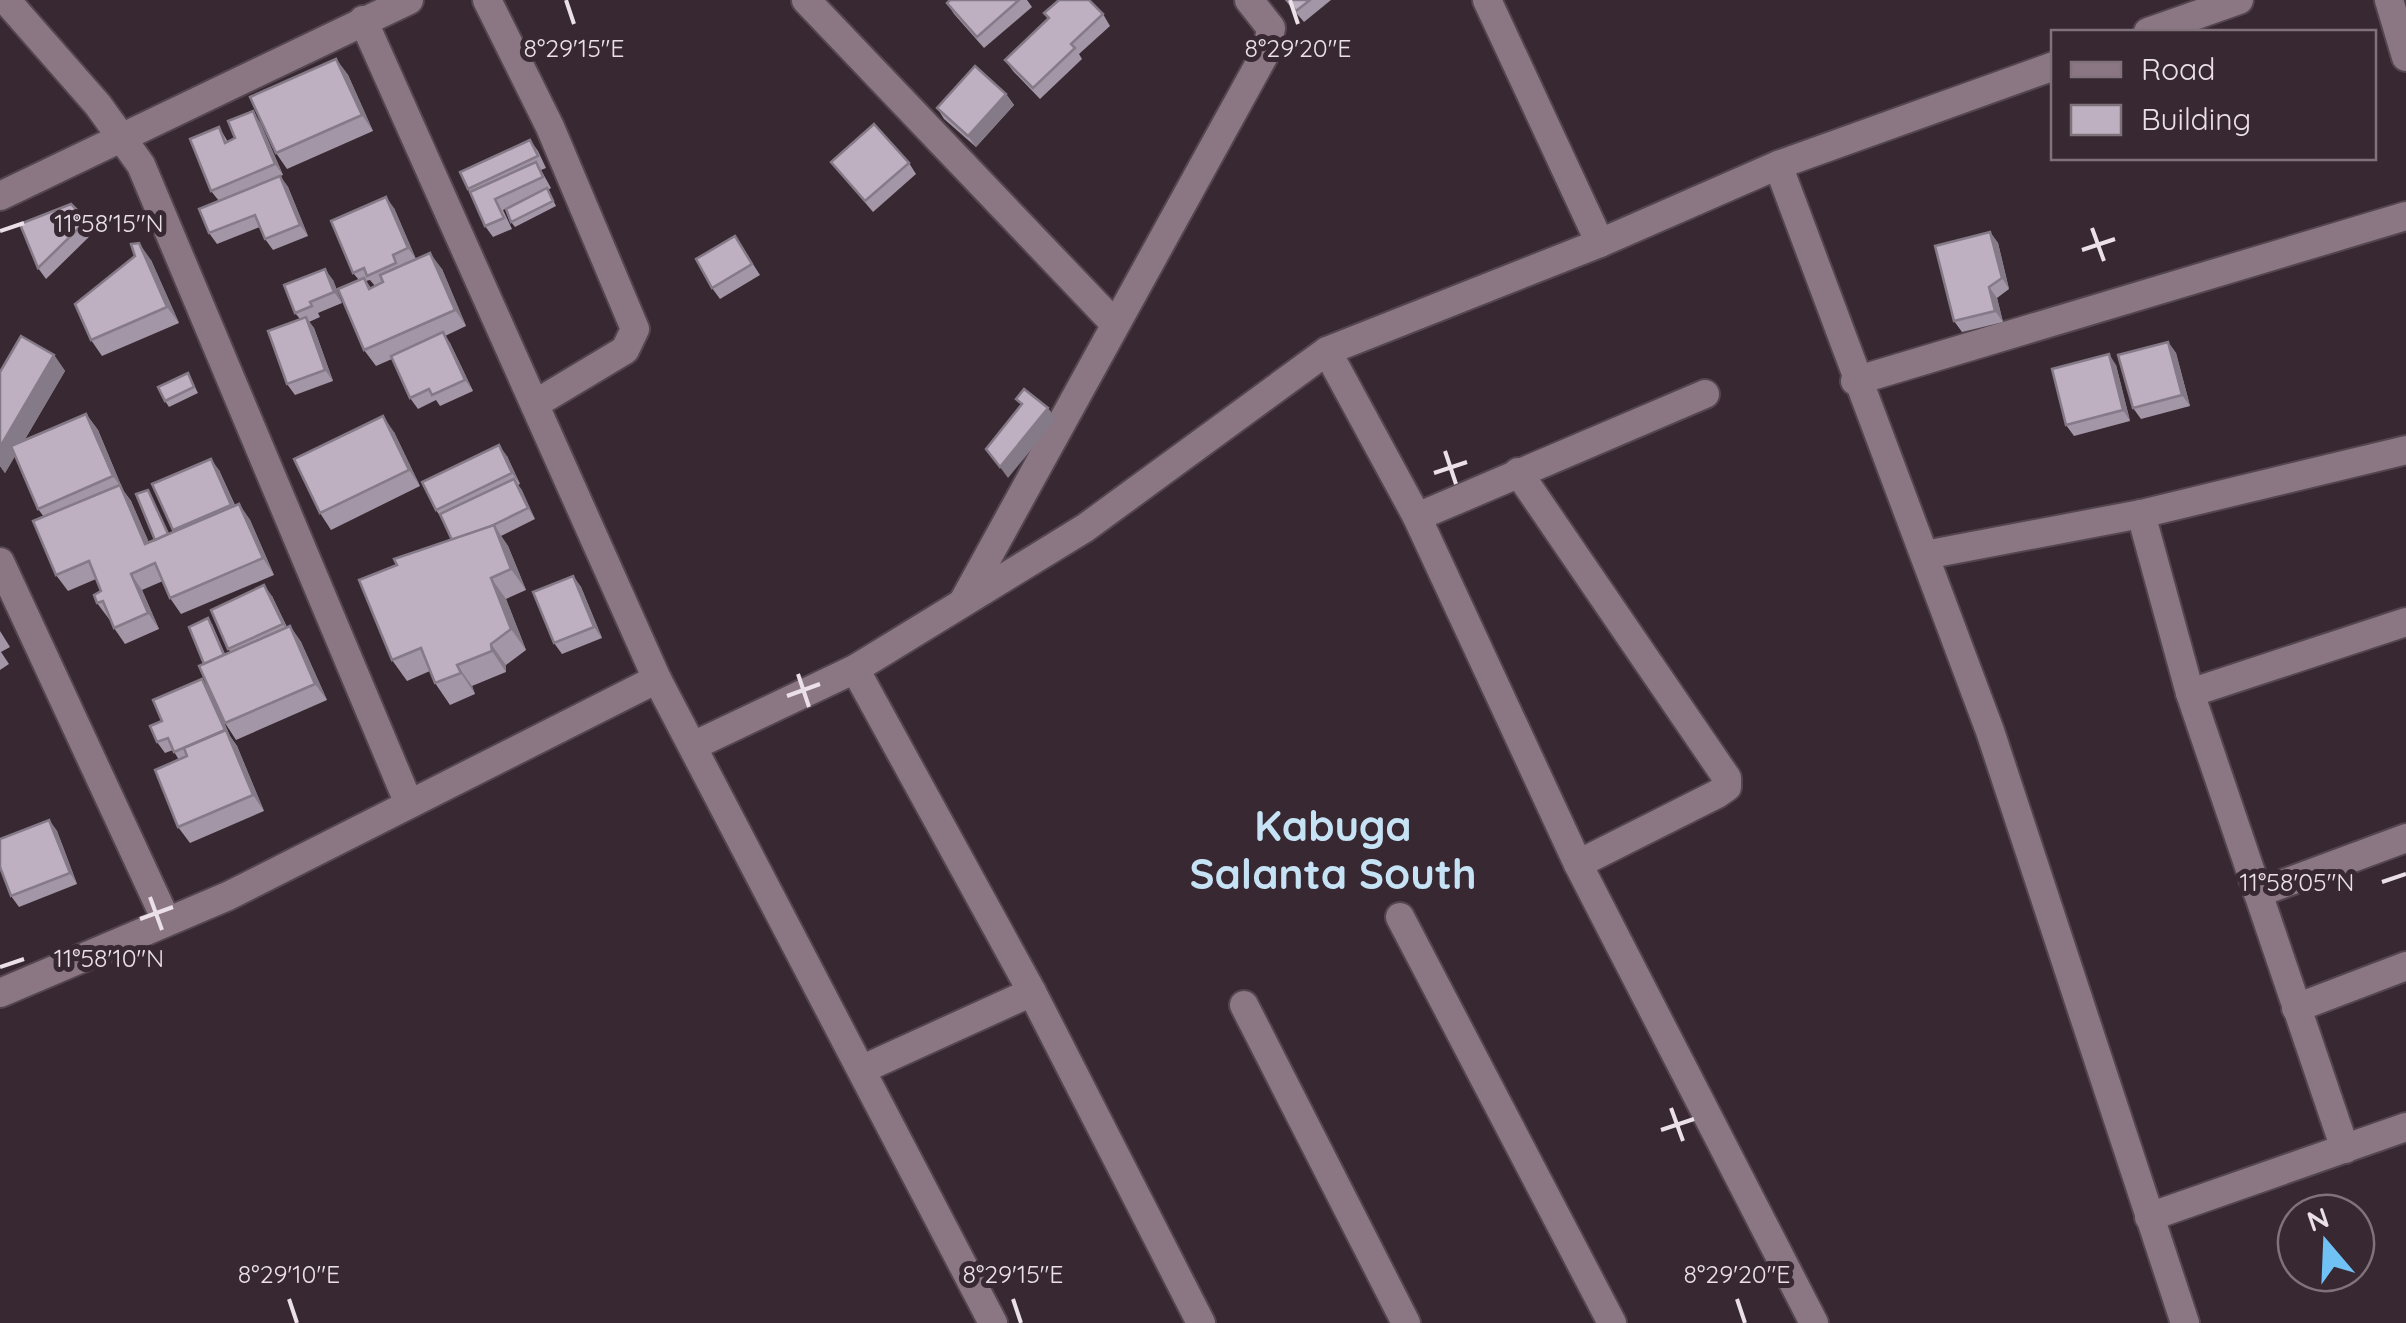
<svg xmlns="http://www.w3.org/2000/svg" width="2406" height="1323" font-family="Quicksand,sans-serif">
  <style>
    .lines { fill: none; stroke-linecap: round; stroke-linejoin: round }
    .street-casing { stroke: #54464f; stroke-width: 32 }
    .street { stroke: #8b7783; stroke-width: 28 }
    .wall { fill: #a396a6; fill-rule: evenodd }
    .shaded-wall { fill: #857a87 }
    .building { fill: #beafc1; stroke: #857a87; stroke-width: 2.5 }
    .ticks { fill: none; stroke: #ebe0e7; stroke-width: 4 }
    .labels { text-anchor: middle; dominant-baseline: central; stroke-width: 10; stroke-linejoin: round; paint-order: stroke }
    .district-label { font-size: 42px; font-weight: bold; fill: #c6e3f6; stroke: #382832 }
    .ticks-label { font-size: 25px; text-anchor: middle; fill: #ebe0e7; stroke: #382832; stroke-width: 10; stroke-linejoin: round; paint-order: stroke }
  </style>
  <rect width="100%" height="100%" fill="#382832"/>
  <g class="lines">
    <g class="street-casing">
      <g id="street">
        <path d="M6,0L98,105L141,165L409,804"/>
        <path d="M487,0L550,127L635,329L625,350L535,404"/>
        <path d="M806,0L1115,324"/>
        <path d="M1487,0L1600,243"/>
        <path d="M2389,0L2406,57"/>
        <path d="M363,20L657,679L993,1323"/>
        <path d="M2148,32L2239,0"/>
        <path d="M1778,165L1990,731L2185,1323"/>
        <path d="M0,196L409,0"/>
        <path d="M1327,351L1417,517L1578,864L1814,1323"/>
        <path d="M1855,381L2406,216"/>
        <path d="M1518,472L1727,778V787L1717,794L1578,864"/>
        <path d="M2141,514L2190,693L2345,1149"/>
        <path d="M1417,517L1705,394"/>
        <path d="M1925,555L2141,514L2406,450"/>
        <path d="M0,562L166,920"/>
        <path d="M963,602L1267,50L1271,28L1249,0"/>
        <path d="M855,669L1032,992L1201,1323"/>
        <path d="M2190,693L2406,622"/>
        <path d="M693,746L855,669L1085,528L1327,351L1600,243L1778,165L2054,66"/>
        <path d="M2258,893L2406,838"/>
        <path d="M1400,917L1612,1323"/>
        <path d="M0,993L228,896L657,679"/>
        <path d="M1244,1005L1406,1323"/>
        <path d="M2296,1008L2406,966"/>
        <path d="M863,1069L1032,992"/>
        <path d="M2149,1217L2406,1127"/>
      </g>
    </g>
    <use href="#street" class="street"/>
  </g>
  <g class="wall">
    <path d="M950,0H1027L1032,7L984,48L954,14L947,3Z"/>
    <path d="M1285,0H1331L1304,22Z"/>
    <path d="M1044,13L1103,14L1110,26L1079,54L1082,59L1040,99L1013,71L1005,60L1048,19Z"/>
    <path d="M336,59L348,75L373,131L287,169L276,153Z"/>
    <path d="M1006,94L1014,105L976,147L944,119L937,108Z"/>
    <path d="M260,122L283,175L280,176L288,187L308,236L273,250L265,239L260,227L217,244L209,233L219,201L211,191L219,127L228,142Z"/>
    <path d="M530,140L538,151L546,168L541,170L551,188L548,190L556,206L515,227L511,222L512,206L503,210L512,229L493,237L485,226L468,189Z"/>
    <path d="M831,162L909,163L916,174L873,212Z"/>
    <path d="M394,208L416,259L442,269L466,326L445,336L450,343L473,391L440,406L436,400L418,409L410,398L392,359L376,366L364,350L359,280L353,273ZM370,280L375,286L371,288L366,281Z"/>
    <path d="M87,220L95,231L46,279L38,268Z"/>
    <path d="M1990,232L1998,243L2009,289L1997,298L2003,322L1962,332L1954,321Z"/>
    <path d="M735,236L760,275L720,299L712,288Z"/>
    <path d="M151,260L179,323L102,356L91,340Z"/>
    <path d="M333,280L342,303L318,313L320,317L309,322L314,328L333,381L295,395L287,384L300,319L295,313Z"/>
    <path d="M2168,342L2176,353L2190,406L2141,419L2133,408Z"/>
    <path d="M54,355L65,371L24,441L86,414L98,430L123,490L131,501L149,543L155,540L148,490L169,534L174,532L152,484L219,470L235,505L239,504L250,520L274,575L181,614L170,598L163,581L142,590L159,629L125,644L114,628L110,619H109L97,603L101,591L96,579L68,591L56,575L44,517L38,509L15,456L5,473L0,466V372Z"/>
    <path d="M2116,365L2130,421L2074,436L2066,425Z"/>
    <path d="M188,373L198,393L169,407L165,401Z"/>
    <path d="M394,432L420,486L331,530L320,513Z"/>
    <path d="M507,456L520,484L518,485L535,519L501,536L508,546L526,590L506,599L526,650L506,665V672L472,686L475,694L450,705L435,683L430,671L407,681L392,660L452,540L442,519L436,510Z"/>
    <path d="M573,576L581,587L602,638L562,654L554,643Z"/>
    <path d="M272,596L287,627L290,626L301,642L327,700L236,740L225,723L204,664L212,624L225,654L231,652L228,649Z"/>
    <path d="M0,631L10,647L1,652L9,664L0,670Z"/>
    <path d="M202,679L210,690L230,736L237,746L264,811L190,843L178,827L179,760L173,750L165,753L157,742L162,721Z"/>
    <path d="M49,820L57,831L77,884L19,907L11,896Z"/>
  </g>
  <g class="shaded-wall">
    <path d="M336,59L348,75L373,131L362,115Z"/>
    <path d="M1006,94L1014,105L976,147L968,136Z"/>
    <path d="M253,111L260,122L283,175L275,164Z"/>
    <path d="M280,176L288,187L308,236L300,225Z"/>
    <path d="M386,197L394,208L416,259L408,248Z"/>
    <path d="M1990,232L1998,243L2009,289L2002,278Z"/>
    <path d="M139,243L151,260L179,323L167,307Z"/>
    <path d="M430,253L442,269L466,326L455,310Z"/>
    <path d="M325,269L333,280L342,303L334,292Z"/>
    <path d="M1989,287L1997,298L2003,322L1995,311Z"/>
    <path d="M306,317L314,328L333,381L325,370Z"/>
    <path d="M443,332L450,343L473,391L465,380Z"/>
    <path d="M2168,342L2176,353L2190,406L2182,395Z"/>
    <path d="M2109,354L2116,365L2130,421L2123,410Z"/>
    <path d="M54,355L65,371L5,473L0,466V447Z"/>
    <path d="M1048,408L1056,419L1008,478L1000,467Z"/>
    <path d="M86,414L98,430L123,490L131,501L157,561L145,544L121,487L113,476Z"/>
    <path d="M383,416L394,432L420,486L409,470Z"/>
    <path d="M499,445L507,456L520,484L512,473Z"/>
    <path d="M211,459L219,470L239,516L231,505Z"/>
    <path d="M514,479L522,490L535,519L528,508Z"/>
    <path d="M239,504L250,520L274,575L263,558Z"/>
    <path d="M494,525L508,546L526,590L511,569Z"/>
    <path d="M131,574L142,590L159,629L148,613Z"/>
    <path d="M573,576L581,587L602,638L594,627Z"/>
    <path d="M491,578L506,599L526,650L511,629Z"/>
    <path d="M264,585L272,596L290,635L283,624Z"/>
    <path d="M290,626L301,642L327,700L315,684Z"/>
    <path d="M491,644L506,665V672L492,651Z"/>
    <path d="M457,665L472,686L475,694L461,673Z"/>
    <path d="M202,679L210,690L230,736L237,746L264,811L253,795Z"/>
    <path d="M49,820L57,831L77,884L70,873Z"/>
  </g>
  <g class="building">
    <path d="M950,0H1019L977,37L947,3Z"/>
    <path d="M1059,0H1089L1103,14L1071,44L1075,48L1033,88L1005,60L1049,18L1044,13Z"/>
    <path d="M1287,0H1310L1296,11Z"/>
    <path d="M336,59L362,115L276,153L250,97Z"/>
    <path d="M975,66L1006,94L968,136L937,108Z"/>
    <path d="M253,111L275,164L211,191L190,139L219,127L225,143L235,138L228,121Z"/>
    <path d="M874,124L909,163L865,201L831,162Z"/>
    <path d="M530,140L538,156L468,189L460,172Z"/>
    <path d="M536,162L543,177L495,199L504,218L485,226L470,192Z"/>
    <path d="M280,176L300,225L265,239L255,215L209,233L199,209Z"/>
    <path d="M547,188L553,201L511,222L506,209Z"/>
    <path d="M386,197L408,248L393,255L396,263L367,276L364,268L353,273L331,221Z"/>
    <path d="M71,204L87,220L38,268L20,224Z"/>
    <path d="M1990,232L2002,278L1989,287L1995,311L1954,321L1935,246Z"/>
    <path d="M735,236L752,264L712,288L696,259Z"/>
    <path d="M139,243L167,307L91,340L75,304L135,256L131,244Z"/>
    <path d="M430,253L455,310L364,350L338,289L364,278L369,289L383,282L380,275Z"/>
    <path d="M325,269L334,292L310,302L312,306L295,313L284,285Z"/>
    <path d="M306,317L325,370L287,384L268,331Z"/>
    <path d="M443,332L465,380L432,395L429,389L410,398L391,356Z"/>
    <path d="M21,336L54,355L0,447V372Z"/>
    <path d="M2168,342L2182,395L2133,408L2118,355Z"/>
    <path d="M2109,354L2123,410L2066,425L2052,369Z"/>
    <path d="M188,373L194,387L165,401L158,387Z"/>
    <path d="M1024,389L1048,408L1000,467L986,449L1022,404L1016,399Z"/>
    <path d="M86,414L113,476L38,509L11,446Z"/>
    <path d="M383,416L409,470L320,513L294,459Z"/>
    <path d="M499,445L512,473L436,510L422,482Z"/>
    <path d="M211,459L231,505L173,530L152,484Z"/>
    <path d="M514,479L528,508L487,528L452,540L440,514Z"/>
    <path d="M120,485L145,544L239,504L263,558L170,598L155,563L131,574L148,613L114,628L103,601L97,603L94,595L101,591L89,561L56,575L33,521Z"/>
    <path d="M148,490L168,534L155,540L136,494Z"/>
    <path d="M494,525L511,569L491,578L511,629L491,644L492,651L457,665L461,673L435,683L421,648L392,660L359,580L397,565L394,559Z"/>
    <path d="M573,576L594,627L554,643L533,592Z"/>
    <path d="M264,585L283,624L228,649L211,610Z"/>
    <path d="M208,618L224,655L204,664L189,627Z"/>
    <path d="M290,626L315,684L225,723L199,666Z"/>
    <path d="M202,679L225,730L174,752L168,738L157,742L150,726L162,721L153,700Z"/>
    <path d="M226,730L253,795L178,827L155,770L187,756L184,748Z"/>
    <path d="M49,820L70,873L11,896L0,867V839Z"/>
  </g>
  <path class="ticks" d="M566,0L574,24M1290,0L1298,24M2092,228L2104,261M0,231L24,223M2082,250L2115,239M1445,451L1456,484M1434,473L1467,462M798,674L809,707M787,696L820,684M2382,882L2406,874M150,897L162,930M140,919L173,907M0,967L24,959M1671,1108L1683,1141M1661,1130L1694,1119M289,1299L297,1323M1013,1299L1021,1323M1737,1299L1745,1323"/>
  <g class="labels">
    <g class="district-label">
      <text x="1333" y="825">Kabuga<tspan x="1333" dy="48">Salanta South</tspan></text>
    </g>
  </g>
  <g class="ticks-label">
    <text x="574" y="57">8°29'15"E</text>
    <text x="1298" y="57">8°29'20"E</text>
    <text x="109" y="232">11°58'15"N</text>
    <text x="2297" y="891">11°58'05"N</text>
    <text x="109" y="967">11°58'10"N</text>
    <text x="289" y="1283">8°29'10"E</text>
    <text x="1013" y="1283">8°29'15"E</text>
    <text x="1737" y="1283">8°29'20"E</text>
  </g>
  <rect x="2051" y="30" width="325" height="130" fill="#382832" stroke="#80727a" stroke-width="2.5"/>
  <rect x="2071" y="62" width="50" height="15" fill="#8b7783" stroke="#80727a" stroke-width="2.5"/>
  <text x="2141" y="80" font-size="30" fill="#ebe0e7">Road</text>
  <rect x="2071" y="105" width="50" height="30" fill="#beafc1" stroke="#80727a" stroke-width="2.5"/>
  <text x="2141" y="130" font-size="30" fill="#ebe0e7">Building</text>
  <g transform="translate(2326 1243) rotate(341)"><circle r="48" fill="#382832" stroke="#80727a" stroke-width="2.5"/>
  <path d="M0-8L18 38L0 25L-18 38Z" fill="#70c1f4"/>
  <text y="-15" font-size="28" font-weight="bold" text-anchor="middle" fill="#ebe0e7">N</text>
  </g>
</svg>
